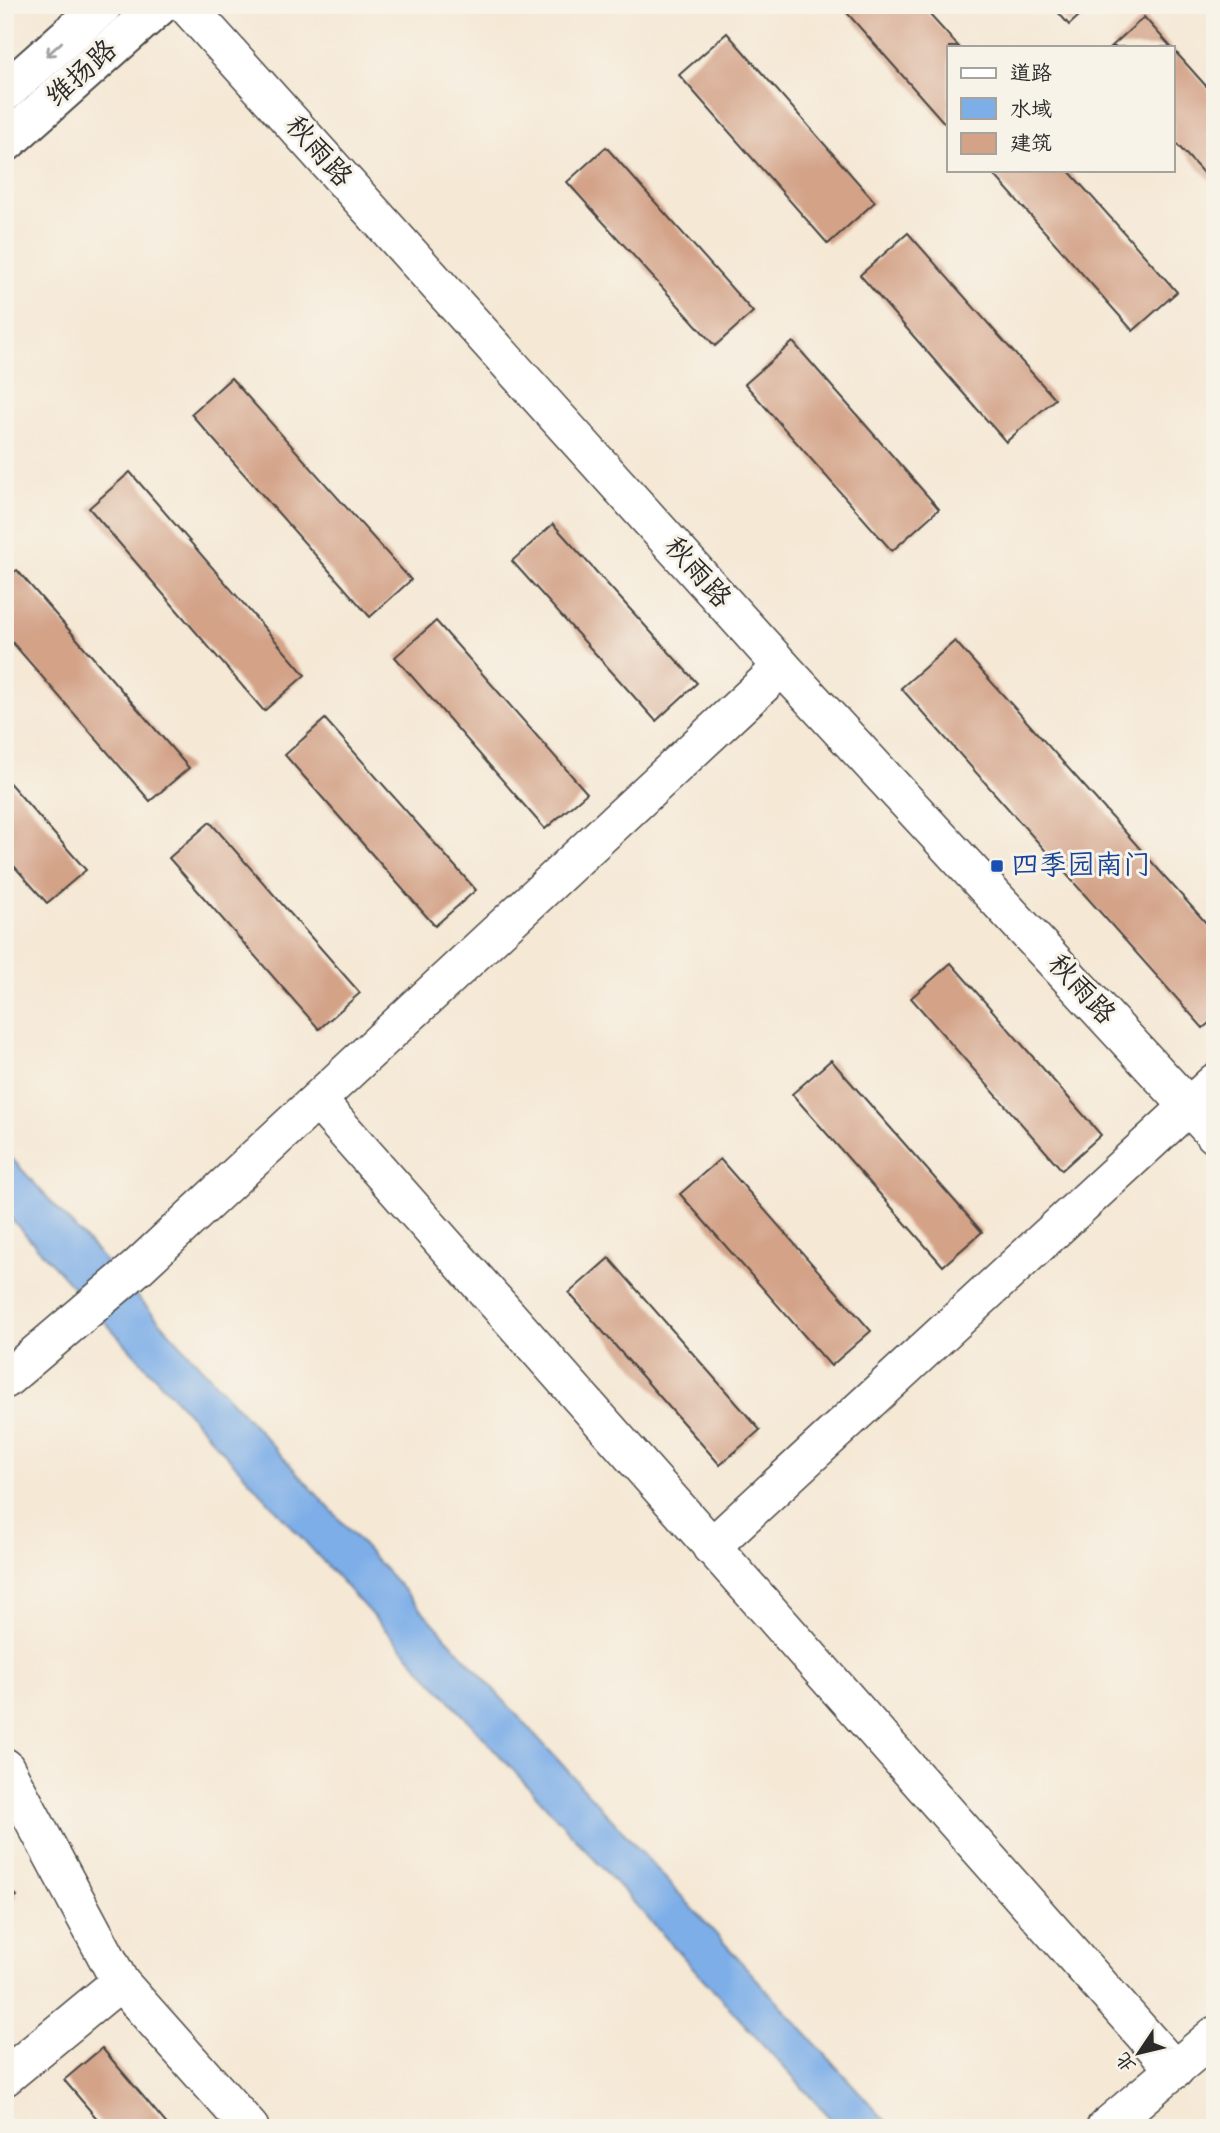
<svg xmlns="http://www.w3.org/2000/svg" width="1220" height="2133" font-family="Mynerve,'LXGW WenKai TC',sans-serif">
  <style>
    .water { fill: #7daee8; stroke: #546c8a; stroke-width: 2 }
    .building { fill: #d3a287 }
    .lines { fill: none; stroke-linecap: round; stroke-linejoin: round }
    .minor-casing { stroke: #494744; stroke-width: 40 }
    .major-casing { stroke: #494744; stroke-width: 42 }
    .minor { stroke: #fff; stroke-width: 37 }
    .major { stroke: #fff; stroke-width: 38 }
    .oneway { stroke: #a0a0a0 }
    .transit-dot { fill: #1a4fb4; stroke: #f7f3e8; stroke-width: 2.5 }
    .labels { text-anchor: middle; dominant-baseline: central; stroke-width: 6; stroke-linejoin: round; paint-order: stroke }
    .street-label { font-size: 28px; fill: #2b2b2b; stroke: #f7f3e8 }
    .transit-label { font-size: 28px; fill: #164399; stroke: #f7f3e8; text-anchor: start }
  </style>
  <rect width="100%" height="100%" fill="#f7f3e8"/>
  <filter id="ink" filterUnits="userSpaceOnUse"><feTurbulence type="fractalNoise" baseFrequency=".0143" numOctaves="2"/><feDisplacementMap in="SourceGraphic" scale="14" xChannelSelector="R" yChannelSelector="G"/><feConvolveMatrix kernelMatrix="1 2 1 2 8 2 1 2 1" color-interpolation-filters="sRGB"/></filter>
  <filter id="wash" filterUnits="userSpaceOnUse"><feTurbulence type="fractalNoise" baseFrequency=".00686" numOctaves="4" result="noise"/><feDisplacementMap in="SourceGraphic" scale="28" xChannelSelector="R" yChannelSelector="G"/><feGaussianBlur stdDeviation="1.57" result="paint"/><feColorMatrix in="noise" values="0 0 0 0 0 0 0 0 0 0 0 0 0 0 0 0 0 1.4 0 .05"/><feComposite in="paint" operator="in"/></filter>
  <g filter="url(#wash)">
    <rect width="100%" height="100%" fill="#f5e8d5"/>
    <path class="water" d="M5,1151L892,2128H839L5,1212Z"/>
    <g id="blocks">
      <g class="building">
        <path d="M840,5H921L959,47H949V125L947,126Z"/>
        <path d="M1052,5H1091L1069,25Z"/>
        <path d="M1144,17L1171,47H1111Z"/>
        <path d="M727,33L875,202L828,244L679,75Z"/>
        <path d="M1173,49L1215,96V186L1173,140Z"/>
        <path d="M606,147L753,312L715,346L567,182Z"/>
        <path d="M990,170H1068L1177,292L1133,331Z"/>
        <path d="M908,233L1055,399L1006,442L860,275Z"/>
        <path d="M793,342L939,509L892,551L745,384Z"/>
        <path d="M231,378L411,580L370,617L191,414Z"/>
        <path d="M130,472L305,675L264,711L89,508Z"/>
        <path d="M553,524L697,683L656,721L512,561Z"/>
        <path d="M17,570L189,768L150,801L5,634V579Z"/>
        <path d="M436,621L587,793L545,829L395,657Z"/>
        <path d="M955,641L1215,933V1018L1203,1028L901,688Z"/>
        <path d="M325,719L476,890L435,926L285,755Z"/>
        <path d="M5,778L86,870L47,903L5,856Z"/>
        <path d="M210,822L360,993L319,1029L169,858Z"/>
        <path d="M951,963L1101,1135L1062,1170L911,998Z"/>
        <path d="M831,1060L982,1232L943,1266L792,1094Z"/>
        <path d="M720,1159L871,1331L831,1366L680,1194Z"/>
        <path d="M609,1258L760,1430L720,1465L569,1293Z"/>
        <path d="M5,1883L17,1896L5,1906Z"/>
        <path d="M102,2048L170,2128H105L64,2080Z"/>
      </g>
    </g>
  </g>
  <g filter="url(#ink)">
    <use href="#blocks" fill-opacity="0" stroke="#494744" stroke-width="2"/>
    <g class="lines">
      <g class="minor-casing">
        <g id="minor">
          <path d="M186,5L782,667L1215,1135"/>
          <path d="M318,1101L1175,2070"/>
          <path d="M5,1380L138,1267L782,667"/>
          <path d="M711,1547L1215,1082"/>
          <path d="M5,1767L120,1982L250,2128"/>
          <path d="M5,2077L120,1982"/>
          <path d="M1105,2128L1215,2035"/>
        </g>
      </g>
      <g class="major-casing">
        <g id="major">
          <path d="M5,92L103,5"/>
          <path d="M5,143L160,5"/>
        </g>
      </g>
      <use href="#minor" class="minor"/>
      <use href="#major" class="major"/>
    </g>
    <defs><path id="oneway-shaft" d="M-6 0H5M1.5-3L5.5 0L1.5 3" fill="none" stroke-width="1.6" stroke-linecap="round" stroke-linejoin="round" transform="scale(1.75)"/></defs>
    <use class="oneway" href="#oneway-shaft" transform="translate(54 49) rotate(138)"/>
  </g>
  <rect class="transit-dot" x="990" y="859" width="14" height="14" rx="3.5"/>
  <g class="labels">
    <g class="street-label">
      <text transform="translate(82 74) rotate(-42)">维扬路</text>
      <text transform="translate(318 152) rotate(48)">秋雨路</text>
      <text transform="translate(697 573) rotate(48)">秋雨路</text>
      <text transform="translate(1081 990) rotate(47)">秋雨路</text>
    </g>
    <g class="transit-label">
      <text x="1011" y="866">四季园南门</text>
    </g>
  </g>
  <rect width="1220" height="2133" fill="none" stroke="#f7f3e8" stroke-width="28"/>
  <rect x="947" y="46" width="228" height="126" fill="#f7f3e8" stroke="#a5a39c" stroke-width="2"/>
  <rect x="961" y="68" width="35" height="10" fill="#ffffff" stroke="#a5a39c" stroke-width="2"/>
  <text x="1010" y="80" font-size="21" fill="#2b2b2b">道路</text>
  <rect x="961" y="98" width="35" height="21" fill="#7daee8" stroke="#a5a39c" stroke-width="2"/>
  <text x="1010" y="116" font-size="21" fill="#2b2b2b">水域</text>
  <rect x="961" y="133" width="35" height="21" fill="#d3a287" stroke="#a5a39c" stroke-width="2"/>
  <text x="1010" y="150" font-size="21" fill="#2b2b2b">建筑</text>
  <g transform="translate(1139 2053) rotate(235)" stroke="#f7f3e8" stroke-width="5" paint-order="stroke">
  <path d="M0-5L12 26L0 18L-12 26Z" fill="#2b2b2b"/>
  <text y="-10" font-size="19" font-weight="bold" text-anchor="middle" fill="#2b2b2b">北</text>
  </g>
</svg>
